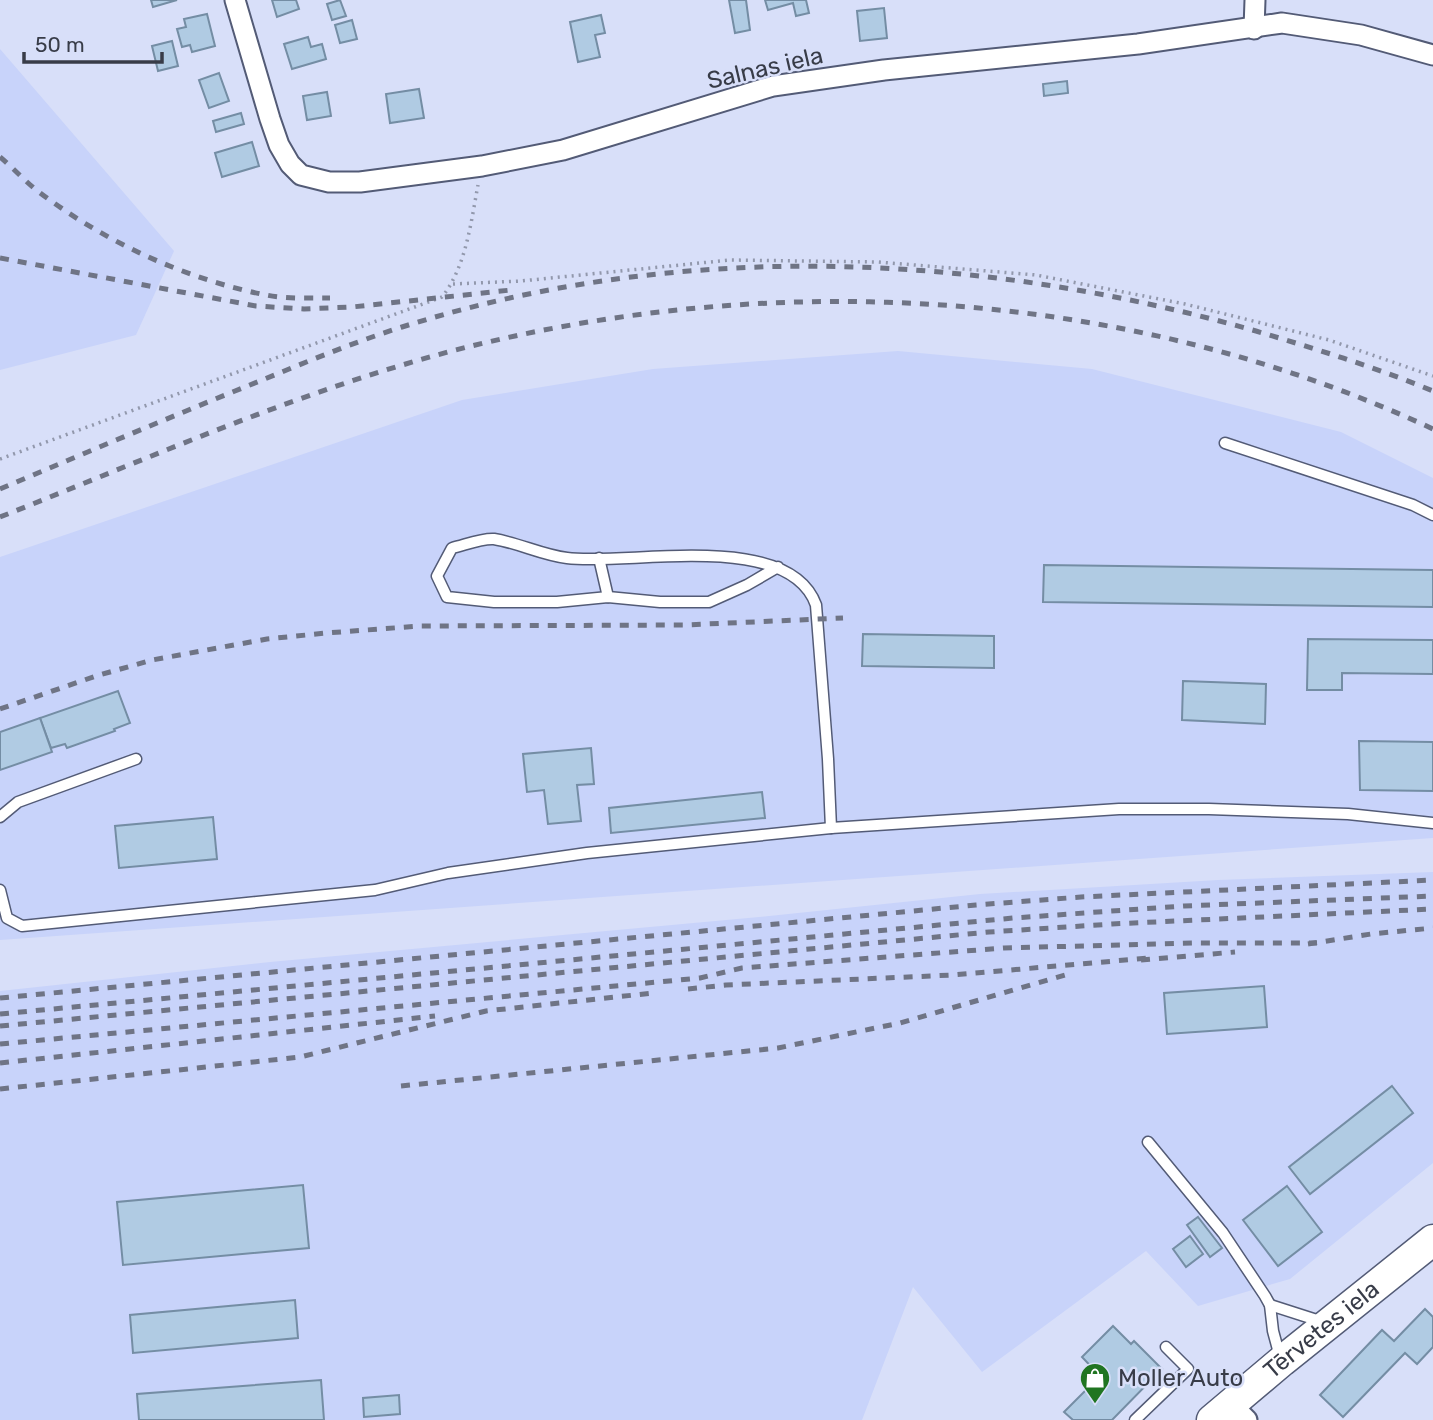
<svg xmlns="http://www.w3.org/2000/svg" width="1433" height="1420" font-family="Rubik,sans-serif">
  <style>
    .built { fill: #c8d3fa }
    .building { fill: #b0cbe3; stroke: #748da4; stroke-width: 2 }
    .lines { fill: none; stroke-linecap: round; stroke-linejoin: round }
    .lane-casing { stroke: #535b76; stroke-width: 13 }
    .street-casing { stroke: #535b76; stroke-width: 23 }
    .primary-casing { stroke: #535b76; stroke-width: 33 }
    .path { stroke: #9298ac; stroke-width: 3.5; stroke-dasharray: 2 5; stroke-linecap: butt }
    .lane { stroke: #fff; stroke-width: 10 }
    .street { stroke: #fff; stroke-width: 19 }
    .primary { stroke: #fff; stroke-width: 30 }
    .rail { stroke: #6f7485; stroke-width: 5; stroke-dasharray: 9 9; stroke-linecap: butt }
    .labels { text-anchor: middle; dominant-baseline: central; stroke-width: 5; stroke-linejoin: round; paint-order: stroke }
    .street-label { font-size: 24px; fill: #383c48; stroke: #d8dff9 }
    .poi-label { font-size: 24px; fill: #383c48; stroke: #d8dff9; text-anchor: start }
  </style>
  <rect width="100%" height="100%" fill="#d8dff9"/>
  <g class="built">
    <path d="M0,49L174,251L136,335L0,370Z"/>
    <path d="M898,351L1092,369L1341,432L1433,478V838L0,940V557L462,400L653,369Z"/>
    <path d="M1433,872V1163L1290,1279L1198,1306L1146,1251L982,1372L913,1287L862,1420H0V991L270,962L759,917L980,894L1218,880Z"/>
  </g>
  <g class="building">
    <path d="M151,0H177L153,7Z"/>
    <path d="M272,0H296L299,9L277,17Z"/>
    <path d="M340,0L346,16L332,20L327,4Z"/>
    <path d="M729,0H746L750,30L735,33Z"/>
    <path d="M765,0H806L809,13L796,16L793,3L768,10Z"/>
    <path d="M884,8L887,38L860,41L857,11Z"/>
    <path d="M207,14L215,46L192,52L190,45L182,47L177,29L186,27L184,19Z"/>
    <path d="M601,15L605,33L595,35L600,57L578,62L570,22Z"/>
    <path d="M352,20L357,39L340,43L335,25Z"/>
    <path d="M308,37L311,47L322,44L326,59L292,69L284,44Z"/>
    <path d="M172,41L178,66L158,71L152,46Z"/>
    <path d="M219,73L229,101L209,108L199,80Z"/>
    <path d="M1067,81L1068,93L1044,96L1043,84Z"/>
    <path d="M419,89L424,118L390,123L386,94Z"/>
    <path d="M327,92L331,116L307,120L303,96Z"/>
    <path d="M241,113L244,124L216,132L213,121Z"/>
    <path d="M252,142L259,166L222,177L215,153Z"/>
    <path d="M1044,565L1433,570V607L1043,602Z"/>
    <path d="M863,634L994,636V668L862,666Z"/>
    <path d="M1308,639L1433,640V674L1342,673V690H1307Z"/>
    <path d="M1183,681L1266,684L1265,724L1182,720Z"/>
    <path d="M118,691L130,723L114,729L115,731L67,748L65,744L51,748L40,718Z"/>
    <path d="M40,718L52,752L0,770V732Z"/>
    <path d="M1359,741L1433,742V791L1360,790Z"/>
    <path d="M591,748L594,784L577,785L581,821L548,824L544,790L527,792L523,754Z"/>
    <path d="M762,792L765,818L611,833L609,808Z"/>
    <path d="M213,817L217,859L119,868L115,826Z"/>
    <path d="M1264,986L1267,1027L1167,1034L1164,993Z"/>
    <path d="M1392,1086L1413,1113L1310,1194L1289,1167Z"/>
    <path d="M303,1185L309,1248L123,1265L117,1202Z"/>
    <path d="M1287,1186L1322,1232L1278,1266L1243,1220Z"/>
    <path d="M1198,1217L1222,1248L1210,1257L1187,1225Z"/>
    <path d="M1190,1236L1203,1254L1186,1267L1173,1249Z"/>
    <path d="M295,1300L298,1338L133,1353L130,1315Z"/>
    <path d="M1425,1309L1433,1317V1347L1417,1364L1405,1353L1343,1417L1320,1395L1382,1330L1394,1341Z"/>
    <path d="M1113,1326L1131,1344L1134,1341L1162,1369L1112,1420H1073L1064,1412L1100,1376L1082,1357Z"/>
    <path d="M321,1380L324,1420H139L137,1394Z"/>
    <path d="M399,1395L400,1414L364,1417L363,1398Z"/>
  </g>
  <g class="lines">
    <g class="lane-casing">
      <g id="lane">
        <path d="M1225,443L1413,505L1433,515"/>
        <path d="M599,558L608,597"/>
        <path d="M778,567L747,585L709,602H660L608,597L557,602H494L447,597L437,576L452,548C465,545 482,538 494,539C519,543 542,555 567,558C629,566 789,529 816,605L828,759L831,828"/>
        <path d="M0,817L18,802L136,759"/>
        <path d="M0,890L7,918L22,926L375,890L448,873L587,853L831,828L1119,809H1209L1348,814L1433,823"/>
        <path d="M1148,1142L1223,1233L1265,1296L1270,1305L1273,1331L1280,1357"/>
        <path d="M1270,1305L1323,1322"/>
        <path d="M1135,1420L1188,1369L1166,1347"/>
      </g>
    </g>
    <g class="street-casing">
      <g id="street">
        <path d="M235,0L270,119L279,145L290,164L301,175L329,182H360L482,166L563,150L773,86L884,70L1138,44L1282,23L1361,35L1433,55"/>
        <path d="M1254,29L1255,0"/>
        <path d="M1231,1404L1247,1420"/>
      </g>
    </g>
    <g class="primary-casing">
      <g id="primary">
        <path id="s1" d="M1212,1420L1282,1361L1433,1240"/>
      </g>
    </g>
    <g class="path">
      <path d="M453,284L521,281L730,260L878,262L1036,275L1185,304L1329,340L1433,376"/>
      <path d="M0,459L442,297C466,267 471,222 478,185"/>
    </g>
    <use href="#lane" class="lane"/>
    <use href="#street" class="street"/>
    <use href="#primary" class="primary"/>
    <g class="rail">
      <path d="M0,157C12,167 23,179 35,189C101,240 184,279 266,295C286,299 309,298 330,298"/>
      <path d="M0,258L256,306L304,309L352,307L511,290"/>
      <path d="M0,489C78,456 156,423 235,391C290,369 345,345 402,327C679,239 979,252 1256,331C1316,349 1375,367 1433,391"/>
      <path d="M0,517C147,459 295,393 448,352C771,267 1128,287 1433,429"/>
      <path d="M0,709L96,676L152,660L267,639L326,633L420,626L684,625L843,618"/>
      <path d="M1308,944L1371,934L1433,928"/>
      <path d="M1141,960L1235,952"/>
      <path d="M688,989L726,985L953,975L1149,958"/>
      <path d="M0,998L976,905L1081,897L1433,880"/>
      <path d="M0,1014L1013,918L1184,906L1433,896"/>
      <path d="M0,1026L989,932L1112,924L1433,909"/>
      <path d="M0,1044L700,978L742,968L1004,948L1196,943H1317"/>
      <path d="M0,1063L435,1016"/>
      <path d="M401,1086L778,1048L900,1023L1072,973"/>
      <path d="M0,1089L300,1057L486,1011L653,993"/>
    </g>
  </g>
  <defs>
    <g id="shop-pin" transform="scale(1.575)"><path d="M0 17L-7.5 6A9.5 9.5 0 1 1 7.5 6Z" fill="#207521" stroke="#d8dff9"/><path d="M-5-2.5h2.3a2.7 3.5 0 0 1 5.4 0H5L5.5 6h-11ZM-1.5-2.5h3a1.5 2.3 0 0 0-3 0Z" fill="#fff"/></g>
  </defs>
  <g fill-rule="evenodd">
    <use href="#shop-pin" x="1095" y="1378"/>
  </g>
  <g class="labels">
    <g class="street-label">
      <text transform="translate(765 68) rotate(-13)">Salnas iela</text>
      <text stroke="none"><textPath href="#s1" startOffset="142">Tērvetes iela</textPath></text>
    </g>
    <g class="poi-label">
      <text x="1118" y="1378">Moller Auto</text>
    </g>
  </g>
  <path d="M24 52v10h138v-10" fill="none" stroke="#383c48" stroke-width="3.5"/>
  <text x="35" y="52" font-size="21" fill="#383c48" stroke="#d8dff9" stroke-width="5" paint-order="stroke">50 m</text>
</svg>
